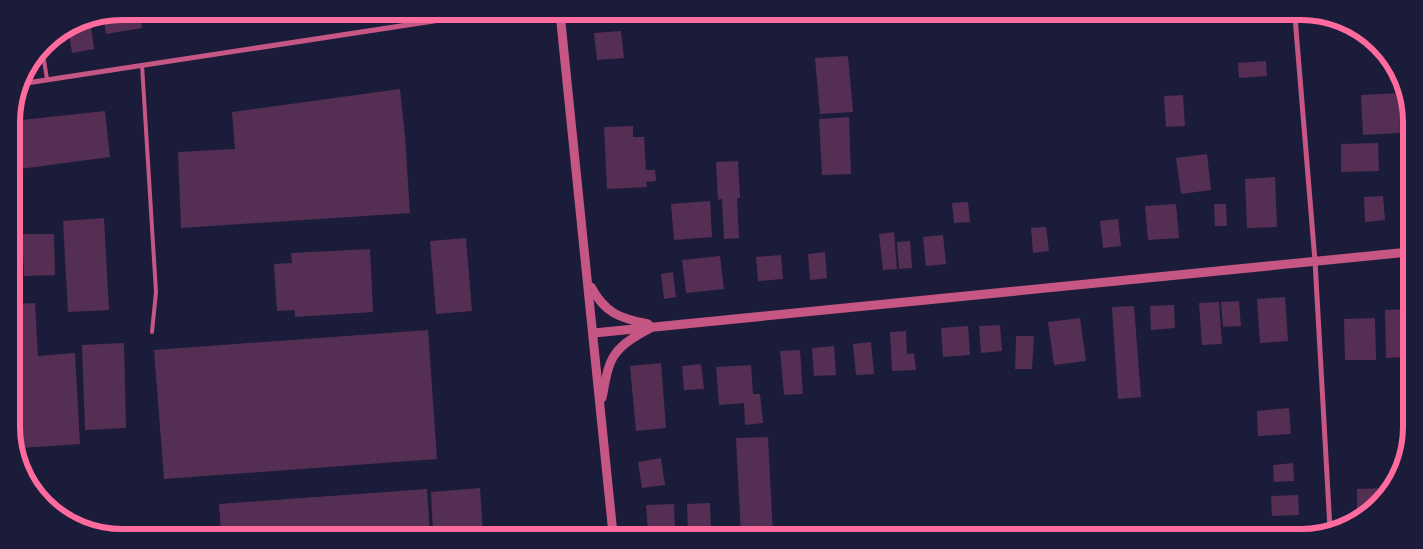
<svg xmlns="http://www.w3.org/2000/svg" width="1423" height="549" font-family="'Playfair Display',serif">
  <style>
    .building { fill: #542f53 }
    .lines { fill: none; stroke-linecap: round; stroke-linejoin: round }
    .service { stroke: #c65784; stroke-width: 4 }
    .minor { stroke: #c65784; stroke-width: 5 }
    .tertiary { stroke: #c65784; stroke-width: 9 }
    .rim { fill: none; stroke: #ff6b9d; stroke-width: 6 }
  </style>
  <rect width="100%" height="100%" fill="#1b1b3a"/>
  <g class="building">
    <path d="M125,11H139L142,28L106,34L103,15Z"/>
    <path d="M176,12H201L202,13L177,17Z"/>
    <path d="M90,18L94,49L72,53L68,27L80,20Z"/>
    <path d="M621,31L624,58L597,60L594,33Z"/>
    <path d="M848,56L853,112L820,114L815,58Z"/>
    <path d="M1266,61L1267,76L1239,78L1238,63Z"/>
    <path d="M400,89L405,136L410,213L181,228L178,152L235,149L232,112Z"/>
    <path d="M1399,93L1400,133L1363,135L1361,95Z"/>
    <path d="M1183,95L1185,126L1166,127L1164,96Z"/>
    <path d="M105,111L110,157L12,170V121Z"/>
    <path d="M849,117L851,174L822,175L819,119Z"/>
    <path d="M633,126V137H644L646,170H655L656,181L646,182L647,187L607,189L604,127Z"/>
    <path d="M1378,143L1379,171L1341,172V144Z"/>
    <path d="M1207,154L1211,190L1181,194L1176,158Z"/>
    <path d="M738,161L740,198H737L739,238L724,239L722,199L718,200L716,162Z"/>
    <path d="M1275,177L1277,227L1247,228L1245,179Z"/>
    <path d="M1383,196L1385,220L1365,222L1364,197Z"/>
    <path d="M710,201L712,237L674,240L671,204Z"/>
    <path d="M968,202L970,222L954,223L952,203Z"/>
    <path d="M1176,204L1179,238L1148,240L1145,206Z"/>
    <path d="M1214,204H1226L1227,226H1215Z"/>
    <path d="M104,218L109,310L68,312L63,221Z"/>
    <path d="M1118,219L1121,246L1103,248L1100,221Z"/>
    <path d="M1046,227L1049,251L1033,253L1031,228Z"/>
    <path d="M894,232L897,269L883,270L879,234Z"/>
    <path d="M22,234H54L55,275L24,276Z"/>
    <path d="M943,235L946,264L926,266L923,237Z"/>
    <path d="M466,238L472,311L436,314L430,241Z"/>
    <path d="M910,241L912,268L899,269L897,242Z"/>
    <path d="M370,249L373,312L295,317V310L277,311L274,264L292,263L291,253Z"/>
    <path d="M825,252L827,278L810,280L808,254Z"/>
    <path d="M781,255L783,279L758,281L756,257Z"/>
    <path d="M720,256L724,289L686,293L682,260Z"/>
    <path d="M673,272L676,297L664,299L661,274Z"/>
    <path d="M1285,297L1288,341L1260,343L1257,299Z"/>
    <path d="M1239,301L1241,326L1223,327L1221,302Z"/>
    <path d="M1219,302L1222,344L1202,345L1199,303Z"/>
    <path d="M35,303L38,356L75,353L80,444L21,448L13,304Z"/>
    <path d="M1174,305L1175,328L1151,330L1150,306Z"/>
    <path d="M1134,306L1141,397L1118,399L1112,307Z"/>
    <path d="M1408,309L1407,357L1386,358L1385,310Z"/>
    <path d="M1080,318L1086,361L1054,365L1048,322Z"/>
    <path d="M1375,318L1376,360H1345L1344,319Z"/>
    <path d="M1000,325L1002,351L981,353L979,326Z"/>
    <path d="M968,326L970,355L943,357L941,328Z"/>
    <path d="M428,330L437,459L164,479L154,350Z"/>
    <path d="M906,331L907,354L914,353L916,370L892,371L890,332Z"/>
    <path d="M1016,336H1034L1032,369H1015Z"/>
    <path d="M871,342L874,374L856,375L853,344Z"/>
    <path d="M124,343L126,428L85,430L82,345Z"/>
    <path d="M834,346L836,375L814,376L812,348Z"/>
    <path d="M800,350L803,394L784,395L780,351Z"/>
    <path d="M661,363L666,428L636,431L630,366Z"/>
    <path d="M701,364L704,389L684,390L682,366Z"/>
    <path d="M751,365L753,394H760L763,423L745,425L744,403L719,405L716,367Z"/>
    <path d="M1289,408L1291,434L1258,436L1257,411Z"/>
    <path d="M768,437L773,535H741L736,438Z"/>
    <path d="M661,458L665,485L642,488L638,462Z"/>
    <path d="M1293,463L1294,481L1274,482L1273,465Z"/>
    <path d="M480,488L483,534L433,533L431,492Z"/>
    <path d="M1388,488L1370,513H1357V489Z"/>
    <path d="M427,489L430,533L221,532L219,504Z"/>
    <path d="M1298,495L1299,515L1272,516L1271,496Z"/>
    <path d="M710,503L711,533L688,535L687,504Z"/>
    <path d="M674,504L675,530L648,531L646,505Z"/>
  </g>
  <g class="lines">
    <g class="service">
      <path d="M42,48L47,79"/>
      <path d="M142,65L156,292L152,332"/>
    </g>
    <g class="minor">
      <path d="M1295,17L1315,261L1330,529"/>
      <path d="M20,84L486,13"/>
    </g>
    <g class="tertiary">
      <path d="M560,13L613,534"/>
      <path d="M591,287C605,313 619,318 648,324"/>
      <path d="M594,333L1409,252"/>
      <path d="M602,398C605,384 607,364 616,353C625,341 640,334 652,327"/>
    </g>
  </g>
  <path d="M0 0H1423V549H0ZM122 20H1301A102 102 0 0 1 1403 122V427A102 102 0 0 1 1301 529H122A102 102 0 0 1 20 427V122A102 102 0 0 1 122 20Z" fill="#1b1b3a" fill-rule="evenodd"/>
  <path class="rim" d="M122 20H1301A102 102 0 0 1 1403 122V427A102 102 0 0 1 1301 529H122A102 102 0 0 1 20 427V122A102 102 0 0 1 122 20Z"/>
</svg>
